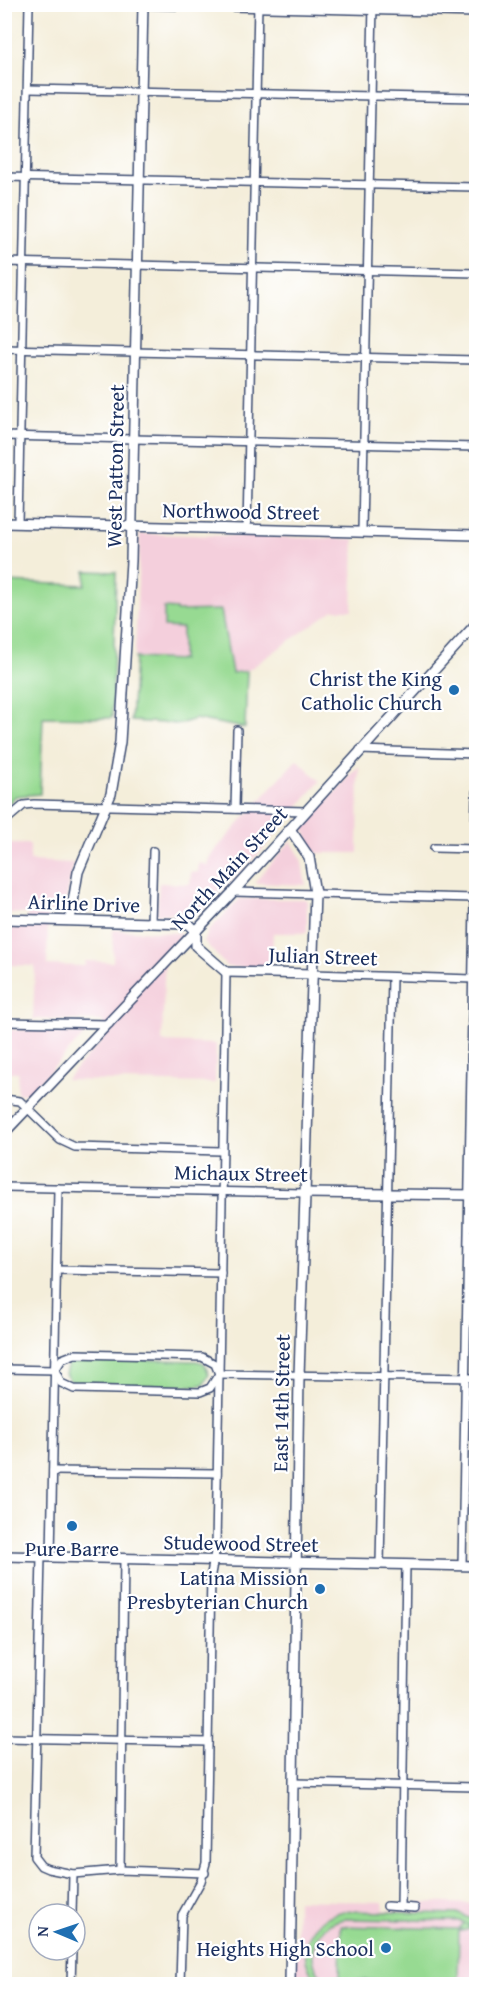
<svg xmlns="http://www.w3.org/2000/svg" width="481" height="1989" font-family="'Gentium Book Plus',serif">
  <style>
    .built { fill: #f4cfdc }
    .green { fill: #97da92; stroke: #598478; stroke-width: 1.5 }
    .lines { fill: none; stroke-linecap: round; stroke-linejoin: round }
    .street-casing { stroke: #3c4c71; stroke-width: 10 }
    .secondary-casing { stroke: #3c4c71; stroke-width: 12 }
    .street { stroke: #fff; stroke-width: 7 }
    .secondary { stroke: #fff; stroke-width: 9 }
    .poi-dot { fill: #1f6fb2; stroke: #fff; stroke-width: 2 }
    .labels { text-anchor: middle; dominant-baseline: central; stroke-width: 4.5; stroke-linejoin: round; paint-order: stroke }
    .street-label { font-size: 21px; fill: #1b2f5e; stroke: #fff }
    .poi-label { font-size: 21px; fill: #1b2f5e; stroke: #fff; text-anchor: end }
  </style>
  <rect width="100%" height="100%" fill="#fff"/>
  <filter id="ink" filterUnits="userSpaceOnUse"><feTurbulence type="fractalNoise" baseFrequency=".0167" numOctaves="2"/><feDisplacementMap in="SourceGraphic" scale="12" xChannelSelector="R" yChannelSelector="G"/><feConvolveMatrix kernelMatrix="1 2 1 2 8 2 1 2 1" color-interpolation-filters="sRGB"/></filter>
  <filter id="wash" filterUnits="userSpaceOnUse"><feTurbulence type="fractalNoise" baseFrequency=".008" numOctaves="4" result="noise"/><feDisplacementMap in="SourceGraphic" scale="24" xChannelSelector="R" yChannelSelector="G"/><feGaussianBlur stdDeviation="1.35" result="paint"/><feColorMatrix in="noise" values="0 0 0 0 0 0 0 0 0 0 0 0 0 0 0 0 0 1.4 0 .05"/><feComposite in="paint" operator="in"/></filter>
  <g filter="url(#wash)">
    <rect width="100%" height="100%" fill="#f4eeda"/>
    <g class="built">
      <path d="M140,534L354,539L352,610H333L247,671L245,728L195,719L180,724L132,721Z"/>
      <path d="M297,759L320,781L262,850L199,913L157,914L159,883L190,884L191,872H198L199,863L208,865L210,856Z"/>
      <path d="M359,766L358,853H314L303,827Z"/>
      <path d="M291,841L301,858L306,885L254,883Z"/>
      <path d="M5,844H30V861L74,863L64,909L48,913L47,965L85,966V961L113,962V930L179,933L180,937L165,953L162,1042L216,1044L215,1083L65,1080L102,1041L103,1021L33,1019L35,966L5,965V928H27V914L5,913Z"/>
      <path d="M240,899H307V933H273L272,969L227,967L204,941L209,930Z"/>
      <path d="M4,1030H23L86,1033L28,1094L17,1093L18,1072H5Z"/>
      <path d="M297,1900L383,1902L384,1910L418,1911L419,1902L476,1904V1984H296Z"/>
    </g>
    <g class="green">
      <path d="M86,571L116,572L112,718L43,717L40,794L16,796L5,807V582L85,585Z"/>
      <path d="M164,608L176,609V611L221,610L232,673L247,671L245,728L195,719L180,724L131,721L135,658L182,660V628L164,627Z"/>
      <path d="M74,1358L197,1361L204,1363L209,1374L204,1384L196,1386L77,1384L70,1381L65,1374L68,1363Z"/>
      <path d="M347,1911L461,1914L476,1921V1930L467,1924L470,1929L461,1931L460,1927L465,1923L459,1921L346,1919C310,1922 299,1972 335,1984H321C290,1959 309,1914 347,1911Z"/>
      <path d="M341,1926L459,1929L458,1982L340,1980Z"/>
    </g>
  </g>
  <g filter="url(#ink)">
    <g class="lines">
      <g class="street-casing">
        <g id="street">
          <path d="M103,4L476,13"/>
          <path d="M28,89L476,98"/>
          <path d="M4,177L476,187"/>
          <path d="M4,262L476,273"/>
          <path d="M4,349L476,360"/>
          <path d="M4,436L476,447"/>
          <path d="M18,523L29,4"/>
          <path d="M247,529L258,4"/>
          <path d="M362,531L373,4"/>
          <path d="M360,750L476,754"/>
          <path d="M235,809L237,730"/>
          <path d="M4,822L24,805L34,804L306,811"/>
          <path d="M434,848L476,849"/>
          <path d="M233,892L474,898"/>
          <path d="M151,923L153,851"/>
          <path d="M313,974L473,979"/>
          <path d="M4,1022L109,1024"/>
          <path d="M4,1099L20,1101L60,1140L75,1147L221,1151"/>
          <path d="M4,1187L304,1193"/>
          <path d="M57,1270L221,1273"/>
          <path d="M75,1354L202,1357L215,1364L219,1374L210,1388L200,1392L74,1389L61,1383L55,1370L62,1359Z"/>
          <path d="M4,1369L55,1370"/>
          <path d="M219,1374L476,1378"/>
          <path d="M53,1471L217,1473"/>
          <path d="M41,1557L34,1857L41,1866L48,1869L73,1874L120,1870L205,1873"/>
          <path d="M51,1557L58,1188"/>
          <path d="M380,1564L392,977"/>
          <path d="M462,1566L476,792"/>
          <path d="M4,1738L208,1742"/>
          <path d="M294,1783L476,1787"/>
          <path d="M120,1870L124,1559"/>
          <path d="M387,1906L415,1908"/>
          <path d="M401,1907L406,1564"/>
          <path d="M72,1914L73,1874"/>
          <path d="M71,1984L72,1950"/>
          <path d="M180,1984L182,1915L201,1881L206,1863L211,1574L216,1547L226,972"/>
        </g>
      </g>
      <g class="secondary-casing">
        <g id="secondary">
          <path d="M4,523L476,535"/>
          <path d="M4,919L189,924L196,931"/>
          <path d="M70,920L78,872L111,794L120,742L131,561L143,4"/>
          <path d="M196,931V946L226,972L313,974"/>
          <path d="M4,1133L233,892L476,624"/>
          <path d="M304,1193L476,1195"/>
          <path d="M4,1556L476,1566"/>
          <path d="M290,1984L299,1376L315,893L309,857L290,829"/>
        </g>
      </g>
      <use href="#street" class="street"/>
      <use href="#secondary" class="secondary"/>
    </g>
  </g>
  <g class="poi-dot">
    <circle cx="454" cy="690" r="6"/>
    <circle cx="72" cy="1526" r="6"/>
    <circle cx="320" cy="1589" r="6"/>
    <circle cx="386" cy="1948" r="6"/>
  </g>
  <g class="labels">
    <g class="street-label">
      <text transform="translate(115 466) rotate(-89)">West Patton Street</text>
      <text transform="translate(241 511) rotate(1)">Northwood Street</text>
      <text transform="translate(229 868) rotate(-47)">North Main Street</text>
      <text transform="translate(84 903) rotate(2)">Airline Drive</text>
      <text transform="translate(323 956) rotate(2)">Julian Street</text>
      <text transform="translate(241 1173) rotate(1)">Michaux Street</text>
      <text transform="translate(281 1403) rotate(-89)">East 14th Street</text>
      <text transform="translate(241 1543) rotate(1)">Studewood Street</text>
    </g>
    <g class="poi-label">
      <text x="442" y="678">Christ the King<tspan x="442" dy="24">Catholic Church</tspan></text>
      <text x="72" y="1548" text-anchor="middle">Pure Barre</text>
      <text x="308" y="1577">Latina Mission<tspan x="308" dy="24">Presbyterian Church</tspan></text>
      <text x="374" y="1948">Heights High School</text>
    </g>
  </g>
  <rect width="481" height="1989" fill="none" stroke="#fff" stroke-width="24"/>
  <g transform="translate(57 1932) rotate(272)"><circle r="28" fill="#ffffff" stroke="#a4acbf" stroke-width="1.5"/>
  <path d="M0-4.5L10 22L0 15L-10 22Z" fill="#1f6fb2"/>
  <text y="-9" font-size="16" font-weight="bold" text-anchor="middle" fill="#1b2f5e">N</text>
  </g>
</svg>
